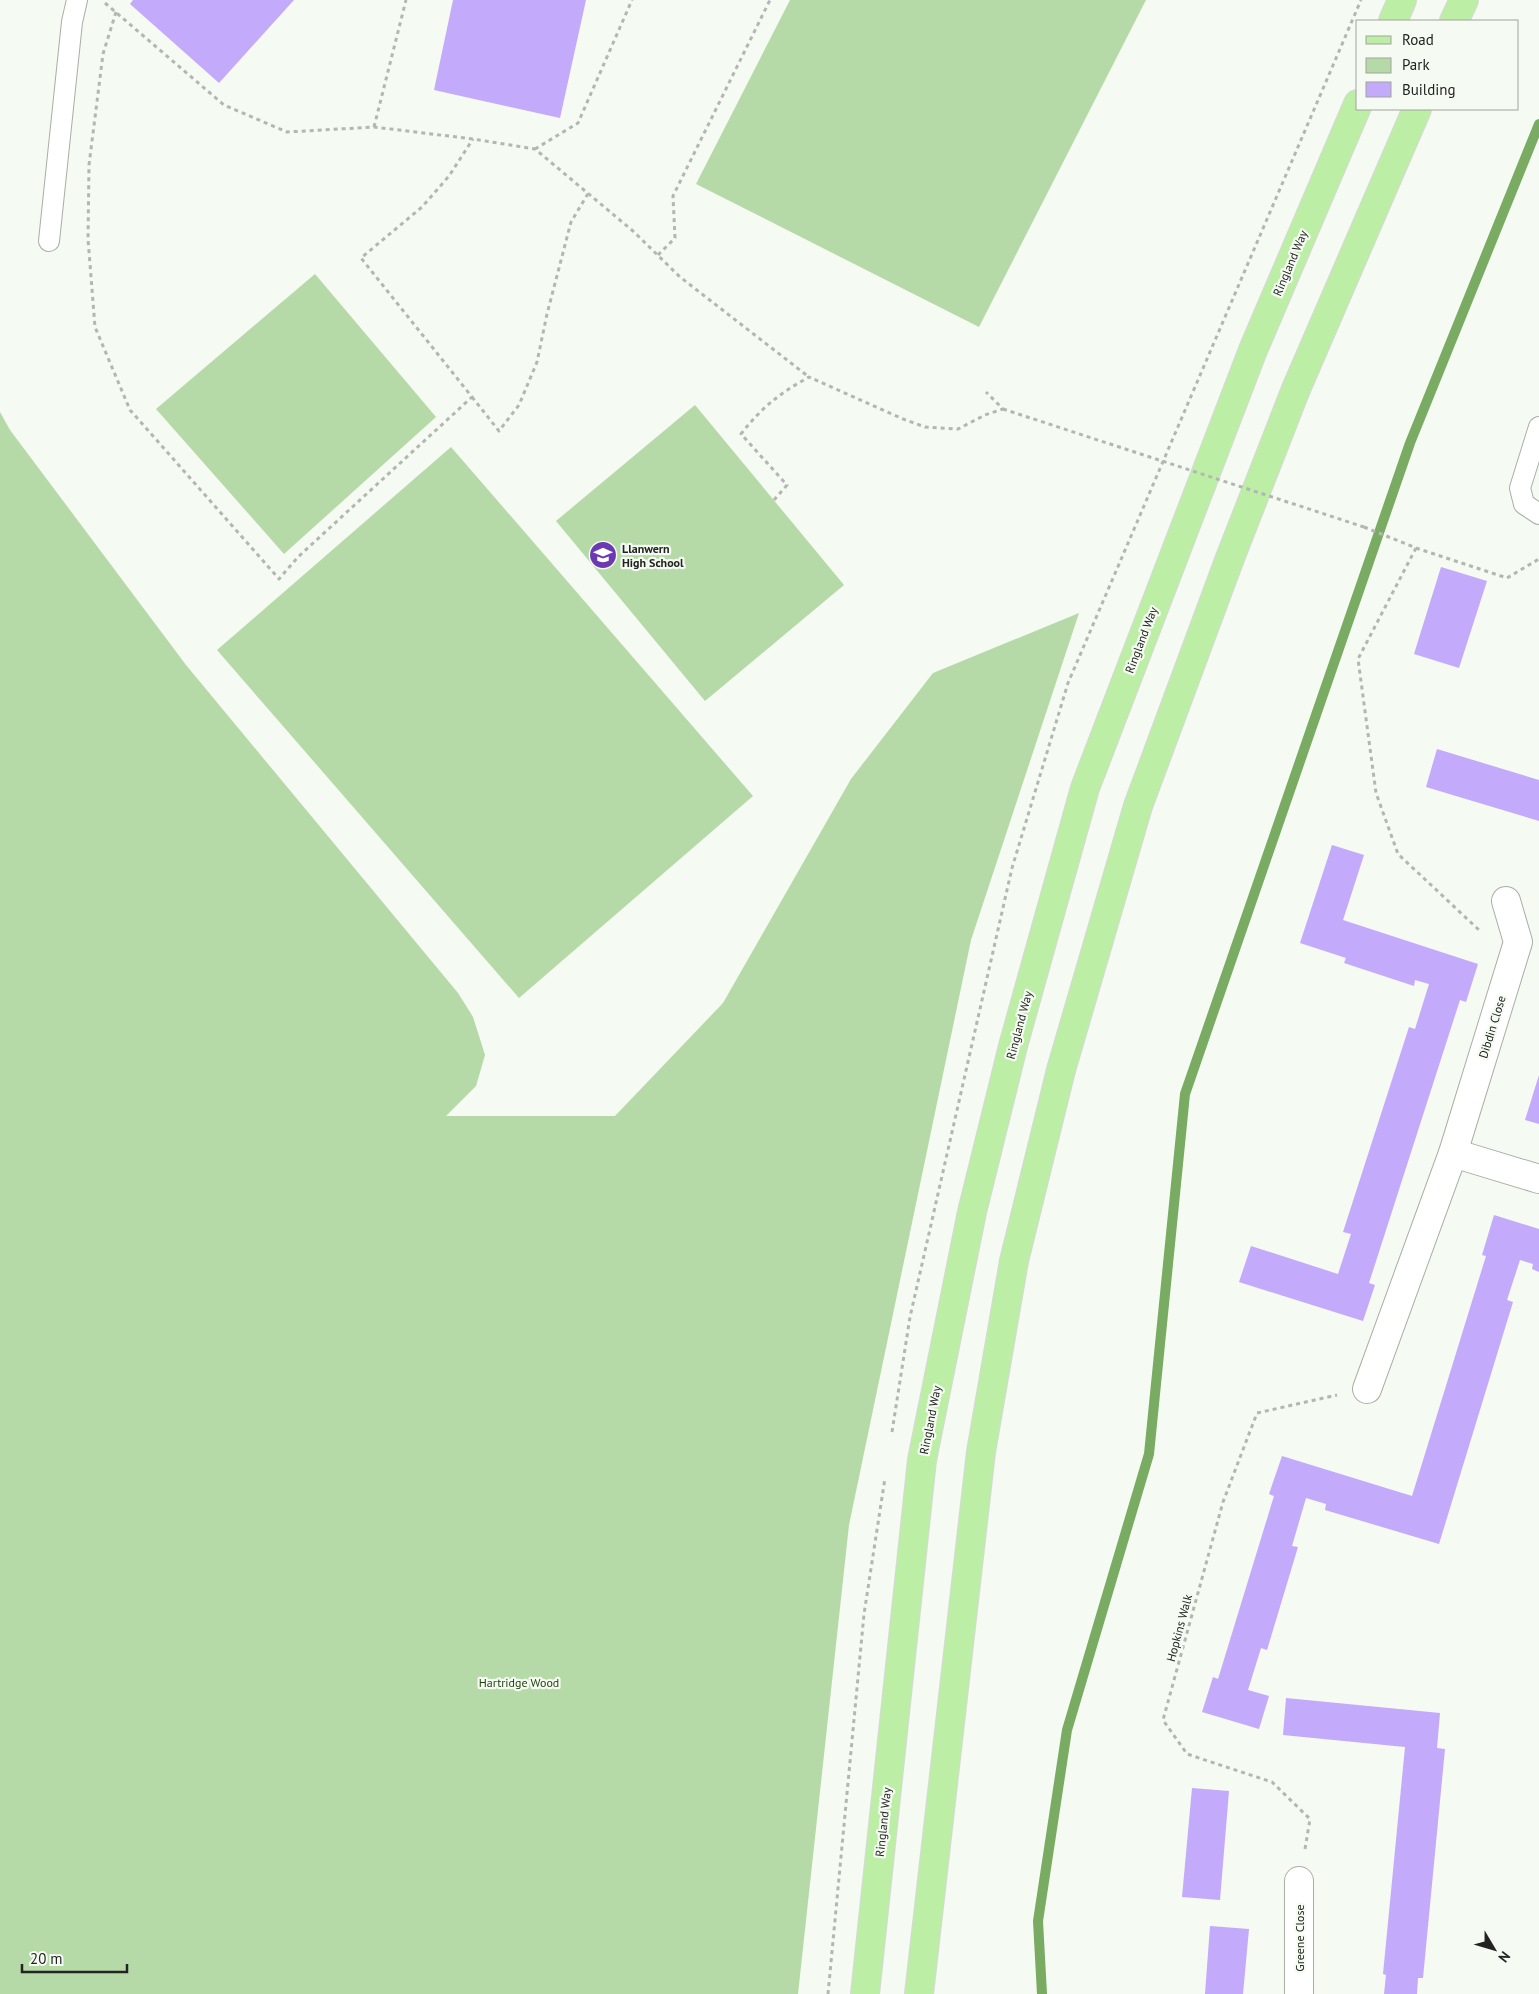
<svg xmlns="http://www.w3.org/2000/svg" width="1539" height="1994" font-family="'PT Sans',sans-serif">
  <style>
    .green { fill: #b5daa7 }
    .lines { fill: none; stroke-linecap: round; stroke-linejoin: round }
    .stream { stroke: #79ab63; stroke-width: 10 }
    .building { fill: #c3aafa }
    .service-casing { stroke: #a9afa7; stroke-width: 22 }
    .minor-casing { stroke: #a9afa7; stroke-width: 30 }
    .primary-casing { stroke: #d7d8d7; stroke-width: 30 }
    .path { stroke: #b3b7b1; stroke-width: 3; stroke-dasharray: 4 4; stroke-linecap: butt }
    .service { stroke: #fff; stroke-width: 20 }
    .minor { stroke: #fff; stroke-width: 28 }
    .primary { stroke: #bceea6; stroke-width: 28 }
    .path-bridge { stroke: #b3b7b1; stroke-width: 3; stroke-dasharray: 4 4; stroke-linecap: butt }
    .labels { text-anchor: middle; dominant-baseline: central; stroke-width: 4.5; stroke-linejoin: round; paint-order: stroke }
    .street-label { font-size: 12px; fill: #222421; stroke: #f5faf2 }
    .poi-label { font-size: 12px; font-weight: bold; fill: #222421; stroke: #f5faf2; text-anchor: start }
    .park-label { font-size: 12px; fill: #1d3e0b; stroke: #f5faf2 }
  </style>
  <rect width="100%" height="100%" fill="#f5faf2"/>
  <g class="green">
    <path d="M790,0H1146L979,327L696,184Z"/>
    <path d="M315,274L436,417L284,554L156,409Z"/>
    <path d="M695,405L844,585L705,701L556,521Z"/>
    <path d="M0,412L10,430L186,665L458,993L473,1017L485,1055L476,1086L446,1116H615L723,1003L851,779L933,673L1079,613L971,940L849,1525L798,1994H0Z"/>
    <path d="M451,447L753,796L519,998L217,650Z"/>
  </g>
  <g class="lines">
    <path class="stream" d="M1042,1994L1038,1921L1067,1730L1149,1454L1185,1094L1410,443L1539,124"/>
  </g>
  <g class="building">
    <path d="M133,0H294L219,83L130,4Z"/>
    <path d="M453,0H586L560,118L434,90Z"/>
    <path d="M1441,567L1487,581L1459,668L1414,654Z"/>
    <path d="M1437,749L1539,780V821L1426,787Z"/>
    <path d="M1332,845L1364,855L1343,920L1478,964L1466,1002L1460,1000L1369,1283L1375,1285L1363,1321L1239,1282L1251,1246L1338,1274L1351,1234L1343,1232L1409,1027L1415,1029L1429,984L1415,980L1414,986L1344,963L1346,958L1300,943Z"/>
    <path d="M1539,1075V1124L1525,1120Z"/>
    <path d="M1494,1215L1539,1229V1272L1532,1269L1533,1264L1520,1260L1507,1300L1513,1302L1439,1544L1325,1510L1326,1504L1306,1498L1292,1546L1298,1547L1267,1650L1261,1648L1248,1690L1269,1696L1259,1729L1202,1712L1213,1677L1218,1679L1274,1496L1269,1494L1282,1456L1412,1496L1486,1256L1482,1255Z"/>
    <path d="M1286,1698L1440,1713L1437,1748L1445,1749L1423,1978H1418L1417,1994H1384L1386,1975L1383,1974L1405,1747L1283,1735Z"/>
    <path d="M1192,1788L1229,1791L1220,1900L1182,1897Z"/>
    <path d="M1210,1926L1249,1929L1243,1994H1205Z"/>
  </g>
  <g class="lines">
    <g class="service-casing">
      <g id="service">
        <path d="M49,241L72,22L77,0"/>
        <path d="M1539,427L1520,488L1524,504L1539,514"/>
      </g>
    </g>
    <g class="minor-casing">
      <g id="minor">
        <path d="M1453,1153L1539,1179"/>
        <path d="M1367,1389L1453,1153L1518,942L1506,901"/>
        <path d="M1299,1994V1881"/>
      </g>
    </g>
    <g class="primary-casing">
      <g id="primary">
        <path d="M1393,21L1402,0"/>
        <path d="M1454,21L1464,0"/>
        <path d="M865,1994L922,1460L972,1212L1013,1046L1085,788L1253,350L1358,104"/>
        <path d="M919,1994L981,1452L1014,1261L1061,1070L1138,806L1230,558L1296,389L1417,109"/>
      </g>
    </g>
    <g class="path">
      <path d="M105,3L224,105L287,132L374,127L473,139L535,149L633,231L680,277L809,377"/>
      <path d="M116,12L103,54L89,165L88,239L95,327L130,410L279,579L298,557L472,397L361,258L422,207L449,176L473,139"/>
      <path d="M374,127L406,0"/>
      <path d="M535,149L578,123L632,0"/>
      <path d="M658,255L675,238L673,196L770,0"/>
      <path d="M472,397L499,431L519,405L537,362L547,314L571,222L589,192"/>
      <path d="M774,500L787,485L741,434C762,407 780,393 809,377L903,419L925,427L958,429L985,415L1003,409L986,392"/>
      <path d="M1364,527L1416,548L1507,578L1539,559"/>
      <path d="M1416,548L1358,659L1376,793L1398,854L1479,930"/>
      <path d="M892,1432L910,1317L1012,868L1068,683L1361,0"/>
      <path d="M1305,1849L1310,1819L1272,1782L1187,1754L1163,1720L1223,1502L1257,1413L1337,1395"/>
      <path d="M828,1994L864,1614L885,1478"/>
    </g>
    <use href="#service" class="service"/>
    <use href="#minor" class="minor"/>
    <use href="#primary" class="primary"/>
    <path class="path-bridge" d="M1003,409L1364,527"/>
  </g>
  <defs>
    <g id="school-disc" transform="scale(1.4375)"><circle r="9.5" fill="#6b3ab2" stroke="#f5faf2"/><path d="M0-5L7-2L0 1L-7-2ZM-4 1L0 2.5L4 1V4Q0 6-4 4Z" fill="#fff"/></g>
  </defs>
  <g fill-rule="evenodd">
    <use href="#school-disc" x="603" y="555"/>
  </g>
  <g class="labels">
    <g class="street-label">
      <text transform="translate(1290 263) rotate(-67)">Ringland Way</text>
      <text transform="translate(1141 640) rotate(-69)">Ringland Way</text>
      <text transform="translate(1019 1025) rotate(-75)">Ringland Way</text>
      <text transform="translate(1492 1027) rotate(-73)">Dibdin Close</text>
      <text transform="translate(930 1420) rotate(-79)">Ringland Way</text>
      <text transform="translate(1179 1628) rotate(-75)">Hopkins Walk</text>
      <text transform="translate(883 1822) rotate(-84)">Ringland Way</text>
      <text transform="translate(1299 1938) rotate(-90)">Greene Close</text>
    </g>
    <g class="poi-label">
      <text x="622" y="548">Llanwern<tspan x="622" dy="14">High School</tspan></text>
    </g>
    <g class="park-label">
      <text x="519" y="1682">Hartridge Wood</text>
    </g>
  </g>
  <rect x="1356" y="20" width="162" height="90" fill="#f5faf2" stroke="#a1a49e"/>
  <rect x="1366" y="36" width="25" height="8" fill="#bceea6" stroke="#a1a49e"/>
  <text x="1402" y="45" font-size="15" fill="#222421">Road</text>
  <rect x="1366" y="58" width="25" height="15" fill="#b5daa7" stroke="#a1a49e"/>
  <text x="1402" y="70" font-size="15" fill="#222421">Park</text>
  <rect x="1366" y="82" width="25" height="15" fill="#c3aafa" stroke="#a1a49e"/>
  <text x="1402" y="95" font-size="15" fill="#222421">Building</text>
  <g transform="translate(1494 1949) rotate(128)" stroke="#f5faf2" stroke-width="4" paint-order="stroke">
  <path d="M0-4L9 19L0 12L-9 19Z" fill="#222421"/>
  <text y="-8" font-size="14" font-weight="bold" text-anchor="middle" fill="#222421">N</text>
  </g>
  <path d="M22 1964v8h105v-8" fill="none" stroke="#222421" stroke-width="2.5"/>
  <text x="30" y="1964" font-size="15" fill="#222421" stroke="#f5faf2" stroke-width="4" paint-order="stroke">20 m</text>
</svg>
